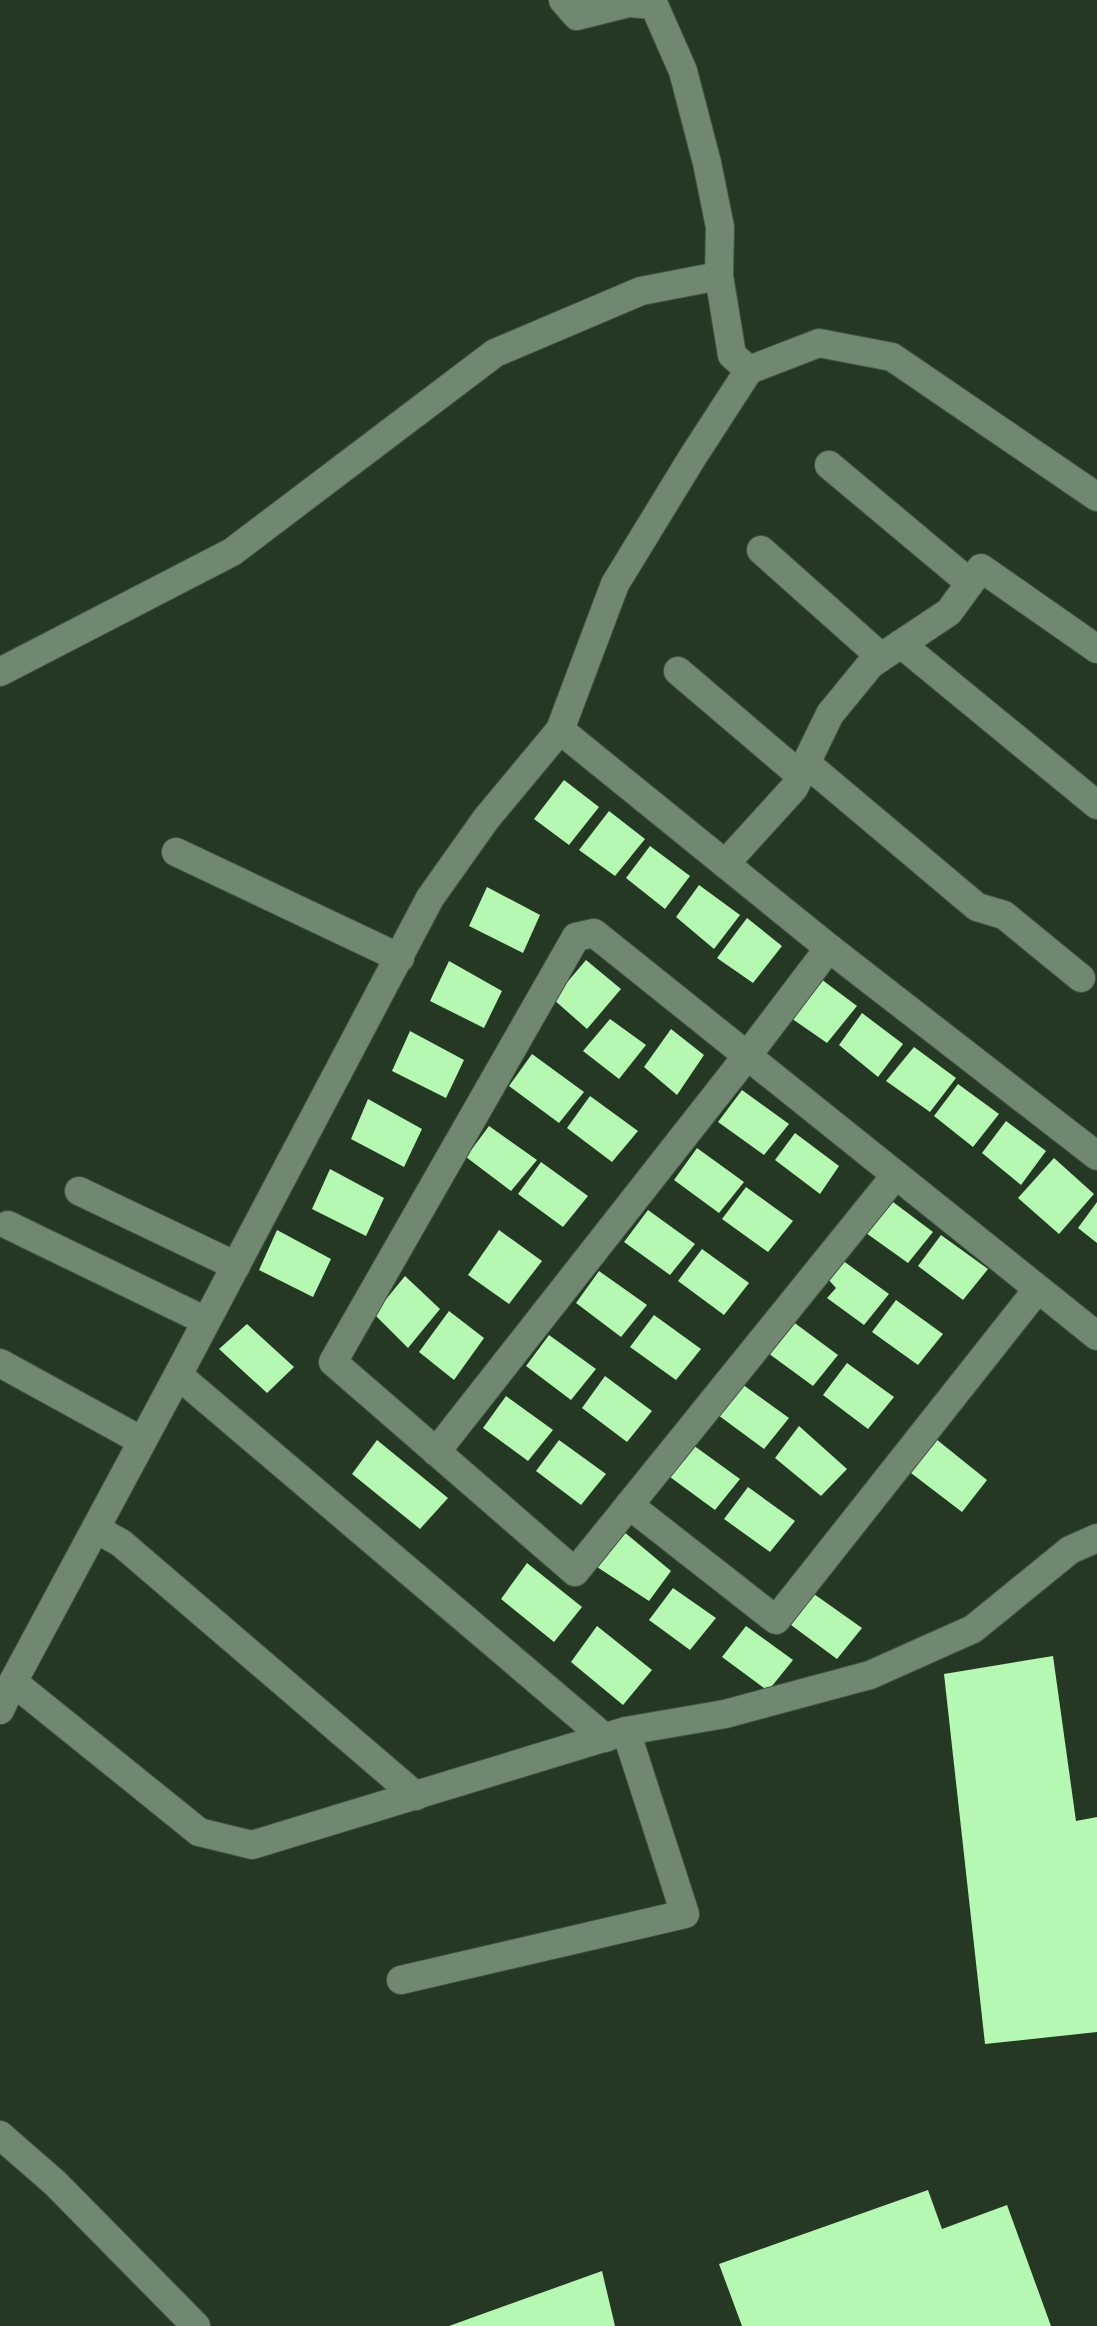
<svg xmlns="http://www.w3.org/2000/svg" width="1097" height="2326" font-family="Raleway,sans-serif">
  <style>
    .building { fill: #b4f8b2 }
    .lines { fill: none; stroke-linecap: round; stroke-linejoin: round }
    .minor-casing { stroke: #454; stroke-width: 30 }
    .minor { stroke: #718870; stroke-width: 28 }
  </style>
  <rect width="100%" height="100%" fill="#243823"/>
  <g class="building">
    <path d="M564,780L599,807L569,845L534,819Z"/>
    <path d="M609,811L645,839L615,876L579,850Z"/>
    <path d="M650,846L690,876L665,909L626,878Z"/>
    <path d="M699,885L740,915L714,949L676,917Z"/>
    <path d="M487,887L540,915L523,953L469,926Z"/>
    <path d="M747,918L782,946L753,983L717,958Z"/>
    <path d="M586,960L621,989L587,1029L553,999Z"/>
    <path d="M449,961L502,991L484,1028L430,1001Z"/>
    <path d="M821,979L857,1006L827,1043L791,1018Z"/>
    <path d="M862,1013L903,1044L878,1077L839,1045Z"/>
    <path d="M610,1019L646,1045L619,1079L583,1051Z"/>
    <path d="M671,1029L704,1055L677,1095L644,1067Z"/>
    <path d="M410,1031L464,1060L446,1098L392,1071Z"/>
    <path d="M914,1047L956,1078L930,1112L886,1081Z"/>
    <path d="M532,1054L584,1092L559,1123L509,1086Z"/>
    <path d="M958,1084L999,1114L973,1147L934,1116Z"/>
    <path d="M742,1090L789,1124L764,1155L718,1122Z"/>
    <path d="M590,1096L638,1131L612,1162L567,1128Z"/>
    <path d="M368,1099L422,1129L404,1167L351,1139Z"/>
    <path d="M1006,1121L1046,1151L1021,1185L982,1153Z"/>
    <path d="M489,1126L537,1160L511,1191L466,1157Z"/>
    <path d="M795,1133L839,1166L820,1194L775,1160Z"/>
    <path d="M697,1148L744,1182L719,1213L674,1180Z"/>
    <path d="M1054,1158L1094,1194L1059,1234L1018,1198Z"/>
    <path d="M541,1162L588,1196L563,1227L518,1194Z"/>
    <path d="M330,1169L384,1198L366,1236L312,1209Z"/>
    <path d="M746,1187L793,1221L768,1252L722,1219Z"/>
    <path d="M893,1202L933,1232L908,1263L866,1233Z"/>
    <path d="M1097,1202V1243L1078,1228Z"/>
    <path d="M648,1210L695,1244L670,1275L624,1242Z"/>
    <path d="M277,1230L331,1259L313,1297L259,1270Z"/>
    <path d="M499,1230L542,1261L509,1304L468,1275Z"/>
    <path d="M941,1235L988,1269L963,1300L918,1266Z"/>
    <path d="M702,1249L749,1283L724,1315L678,1281Z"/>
    <path d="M842,1260L889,1294L864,1325L827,1298L836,1288L827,1278Z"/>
    <path d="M599,1271L647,1305L621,1337L576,1303Z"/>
    <path d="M405,1276L440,1309L408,1348L374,1314Z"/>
    <path d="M896,1300L943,1334L918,1365L872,1332Z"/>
    <path d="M449,1311L484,1338L454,1380L419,1352Z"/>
    <path d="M654,1315L701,1349L676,1380L630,1347Z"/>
    <path d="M792,1321L838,1355L813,1386L768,1353Z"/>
    <path d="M247,1324L294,1367L267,1393L219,1349Z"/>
    <path d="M549,1335L596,1369L571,1400L526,1366Z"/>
    <path d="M847,1363L894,1397L868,1429L823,1395Z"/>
    <path d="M605,1376L652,1411L627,1442L582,1408Z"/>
    <path d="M742,1384L789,1418L764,1449L718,1415Z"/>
    <path d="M506,1396L553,1430L528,1461L483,1428Z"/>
    <path d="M799,1426L847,1469L821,1496L775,1458Z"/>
    <path d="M936,1439L987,1480L962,1512L907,1470Z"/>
    <path d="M377,1440L448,1498L420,1529L352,1474Z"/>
    <path d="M559,1440L606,1474L581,1505L536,1471Z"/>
    <path d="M693,1445L740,1479L715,1510L670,1477Z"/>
    <path d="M748,1487L795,1521L770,1552L724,1519Z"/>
    <path d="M623,1531L671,1571L649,1601L597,1567Z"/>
    <path d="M527,1563L582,1607L554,1642L501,1599Z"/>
    <path d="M673,1588L716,1618L690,1650L649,1620Z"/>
    <path d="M814,1594L862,1628L837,1659L791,1625Z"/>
    <path d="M597,1626L652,1670L623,1705L571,1662Z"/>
    <path d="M746,1626L793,1660L768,1691L722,1657Z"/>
    <path d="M1053,1656L1076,1821L1097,1817V2032L985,2044L944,1674Z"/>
    <path d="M928,2190L942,2229L1007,2205L1051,2326H742L719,2264Z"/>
    <path d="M602,2271L615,2326H449Z"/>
  </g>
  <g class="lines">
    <g class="minor-casing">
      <g id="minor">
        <path d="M563,0L577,16L629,3L654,5L683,71L707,163L720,227L719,276L732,355L749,370"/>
        <path d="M829,465L970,583"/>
        <path d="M761,550L881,657"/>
        <path d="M901,644L1097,805"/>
        <path d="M678,671L800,775"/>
        <path d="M0,672L232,552L495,353L641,291L719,276"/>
        <path d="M560,730L829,948L1097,1156"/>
        <path d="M806,763L977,907L1004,915L1081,978"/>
        <path d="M176,852L400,958"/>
        <path d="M725,864L794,788L830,714L871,664L949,612L981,568L1097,649"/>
        <path d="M895,1176L575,1572L333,1362L576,937L594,933L1097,1336"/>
        <path d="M79,1191L236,1266"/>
        <path d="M8,1225L206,1321"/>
        <path d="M0,1363L142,1441"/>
        <path d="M178,1375L605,1738"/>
        <path d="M436,1452L747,1056L829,948"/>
        <path d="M629,1505L776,1620L1037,1290"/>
        <path d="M96,1529L121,1543L416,1796"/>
        <path d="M13,1682L199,1832L252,1845L626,1731L725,1714L870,1675L973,1629L1070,1550L1097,1538"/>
        <path d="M0,1710L13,1682L178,1375L430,898L486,819L560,730L615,584L692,458L749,370L819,343L892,357L1097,497"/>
        <path d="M401,1980L685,1914L626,1731"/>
        <path d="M0,2135L55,2183L196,2326"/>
      </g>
    </g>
    <use href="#minor" class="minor"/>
  </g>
</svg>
